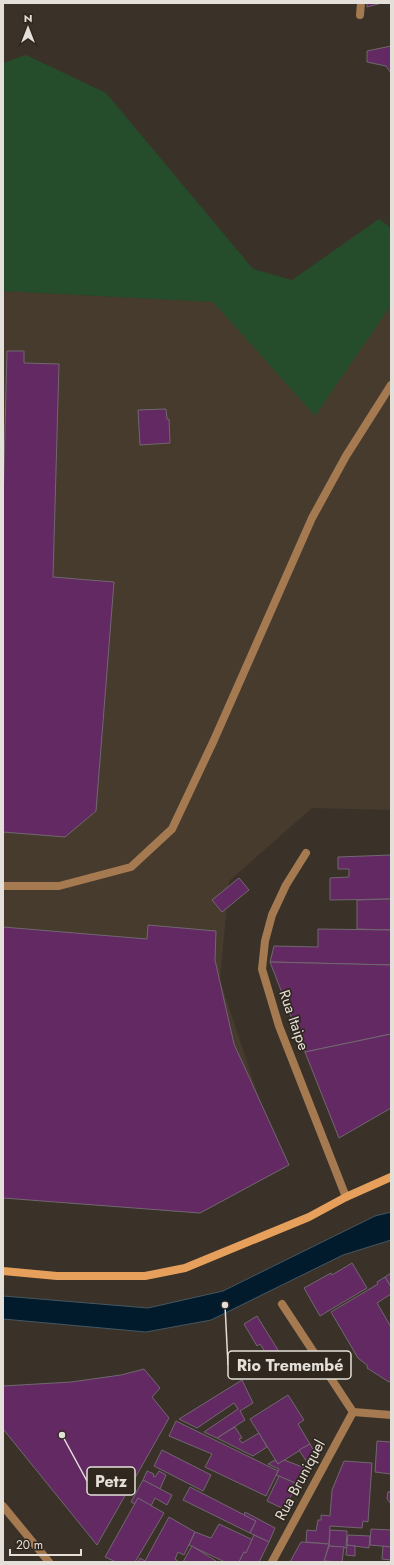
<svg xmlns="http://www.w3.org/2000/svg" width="394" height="1565" font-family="Jost,sans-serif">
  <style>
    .built { fill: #473b2d }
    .green { fill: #264d2b }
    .water { fill: #011b2c; stroke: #455660 }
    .building { fill: #632962; stroke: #716770 }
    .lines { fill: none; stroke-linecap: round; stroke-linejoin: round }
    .service { stroke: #a67a51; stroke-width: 8 }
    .minor { stroke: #a67a51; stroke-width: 8 }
    .tertiary { stroke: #a67a51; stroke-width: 8 }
    .secondary { stroke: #e7a05c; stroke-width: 8 }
    .labels { text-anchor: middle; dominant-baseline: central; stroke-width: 3.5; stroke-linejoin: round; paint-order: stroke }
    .street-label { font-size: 15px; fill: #e4dfd9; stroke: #30281f }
    .leader { fill: none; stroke: #e4dfd9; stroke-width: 1.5 }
    .callout-dot { fill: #e4dfd9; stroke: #30281f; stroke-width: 1.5 }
    .callout { fill: #30281f; stroke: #e4dfd9; stroke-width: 1.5 }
    .callout-label { font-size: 16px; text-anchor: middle; font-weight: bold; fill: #e4dfd9 }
  </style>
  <rect width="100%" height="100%" fill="#3a3228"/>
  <path class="built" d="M3,291L213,302L315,415L391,305V810L312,808L229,881L220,980L278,1156L180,1212L3,1197Z"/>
  <path class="green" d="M26,55L106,93L253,269L292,280L379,219L391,228V305L315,416L213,302L3,291V63Z"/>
  <path class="water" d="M391,1212V1240L343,1255L211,1320L146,1332L3,1319V1296L148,1308L223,1291L375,1216Z"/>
  <g class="building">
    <path d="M367,3H382L367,7Z"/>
    <path d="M391,46V73L386,66L367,62V51Z"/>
    <path d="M7,351H24V363L59,364L53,577L114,582L96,811L65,837L3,832V507Z"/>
    <path d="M166,409L167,419H169L170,443L140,445L138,410Z"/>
    <path d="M391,855V899L330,900V878L349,877V869H338V857Z"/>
    <path d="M239,878L249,890L222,912L212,900Z"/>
    <path d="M391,899V930L357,929V900Z"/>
    <path d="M148,925L216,931L215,960L234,1044L289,1165L200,1213L3,1198V927L147,939Z"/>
    <path d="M318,929L391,930V965L270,962L274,946L318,947Z"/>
    <path d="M270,962L391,965V1034L305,1052Z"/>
    <path d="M391,1034V1108L339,1138L305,1052Z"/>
    <path d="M352,1263L367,1288L320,1316L304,1288L331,1273L332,1275Z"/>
    <path d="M391,1273V1287L385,1277Z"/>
    <path d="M385,1277L391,1287V1294L377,1303L391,1327V1380L389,1382L367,1368L368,1366L358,1358L331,1312L378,1284L377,1282Z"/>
    <path d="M257,1316L281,1355L271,1361L260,1344L257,1346L244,1324Z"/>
    <path d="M144,1369L160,1388L152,1397L169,1418L97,1545L3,1429V1386L71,1382L121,1375Z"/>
    <path d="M242,1380L253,1403L240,1411L245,1420L217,1438L204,1432L238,1409L234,1403L197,1428L179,1419Z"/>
    <path d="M288,1395L304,1420L298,1424L310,1444L278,1464L250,1419Z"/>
    <path d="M176,1421L278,1471L266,1496L205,1467L212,1454L169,1436Z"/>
    <path d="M235,1427L242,1438L239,1439L242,1443L259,1433L267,1447L253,1456L217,1438Z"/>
    <path d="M377,1441L391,1442V1474L375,1472Z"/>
    <path d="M310,1444L315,1453L309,1465L299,1450Z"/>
    <path d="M162,1450L211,1475L203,1491L154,1466Z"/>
    <path d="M275,1460L278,1464L284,1460L308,1469L300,1485L276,1475L279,1469L268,1464Z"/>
    <path d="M344,1461L372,1463L368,1522L363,1521L362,1528L330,1526L329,1544L306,1542L307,1530L316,1531L318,1520H321V1515L330,1516L332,1490Z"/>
    <path d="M147,1471L154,1474L153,1476L155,1477L159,1471L166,1475L160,1489L143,1480Z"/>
    <path d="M279,1476L297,1484L284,1509L267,1501Z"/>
    <path d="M143,1480L172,1495L167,1505L155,1498L151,1506L138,1498L135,1504L131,1502Z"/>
    <path d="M190,1487L256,1521L250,1533L183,1500Z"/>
    <path d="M391,1491V1504L387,1499L388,1492Z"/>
    <path d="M138,1498L164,1513L135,1562H116L105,1557Z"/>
    <path d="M245,1512L275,1528L269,1542L250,1533L256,1521L244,1515Z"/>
    <path d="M169,1517L195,1532L184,1555L178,1552L175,1559L179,1562H138L140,1558L145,1561Z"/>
    <path d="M219,1524L253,1540L246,1553L244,1552L239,1562H225L189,1545L195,1532L211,1538Z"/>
    <path d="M371,1529L391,1530V1547L370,1545Z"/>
    <path d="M330,1530L347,1531L346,1548L329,1546Z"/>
    <path d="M254,1535L269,1542L259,1562H239L244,1552L246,1553Z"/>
    <path d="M348,1535L370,1536L369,1548L347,1545Z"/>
    <path d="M301,1542L329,1544L324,1562H290Z"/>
    <path d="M347,1545L355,1546V1556L346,1555Z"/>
    <path d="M192,1546L216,1561L215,1562H183Z"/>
    <path d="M329,1546L344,1547L342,1562L324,1561Z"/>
    <path d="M383,1546L391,1547V1560L382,1559Z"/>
  </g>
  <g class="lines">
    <g class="service">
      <path d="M360,15L361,3"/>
      <path d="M3,886H59L131,867L172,829L214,740L312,518L346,456L391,385"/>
    </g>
    <g class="minor">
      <path d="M306,853L286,885L272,915L265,941L262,969L279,1026L346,1197"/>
      <path d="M282,1304L353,1412"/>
      <path d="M353,1412L391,1415"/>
      <path d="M272,1562L353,1412"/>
    </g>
    <path class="tertiary" d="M3,1506L49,1562"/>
    <path class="secondary" d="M3,1271L57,1276H145L185,1268L309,1217L346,1197L391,1177"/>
  </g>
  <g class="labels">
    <g class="street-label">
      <text transform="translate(294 1020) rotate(71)">Rua Itaipe</text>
      <text transform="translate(300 1480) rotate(-62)">Rua Bruniquel</text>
    </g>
  </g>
  <path class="leader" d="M225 1305L228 1365M62 1435L87 1481"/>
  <g class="callout-dot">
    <circle cx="225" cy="1305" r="4"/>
    <circle cx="62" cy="1435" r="4"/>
  </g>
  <g class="callout">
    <rect x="228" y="1351" width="123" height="28" rx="4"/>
    <rect x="87" y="1467" width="48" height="28" rx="4"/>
  </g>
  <g class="callout-label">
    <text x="290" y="1371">Rio Tremembé</text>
    <text x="111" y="1487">Petz</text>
  </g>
  <rect width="394" height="1565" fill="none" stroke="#e4dfd9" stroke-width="8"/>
  <g transform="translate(28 28)" stroke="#30281f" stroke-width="3" paint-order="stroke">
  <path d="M0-3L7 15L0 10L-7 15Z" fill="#e4dfd9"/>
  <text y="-6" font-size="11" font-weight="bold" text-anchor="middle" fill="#e4dfd9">N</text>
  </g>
  <path d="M10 1549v6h71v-6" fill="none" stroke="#e4dfd9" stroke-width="2"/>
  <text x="16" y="1549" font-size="12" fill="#e4dfd9" stroke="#30281f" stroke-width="3" paint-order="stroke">20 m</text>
</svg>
